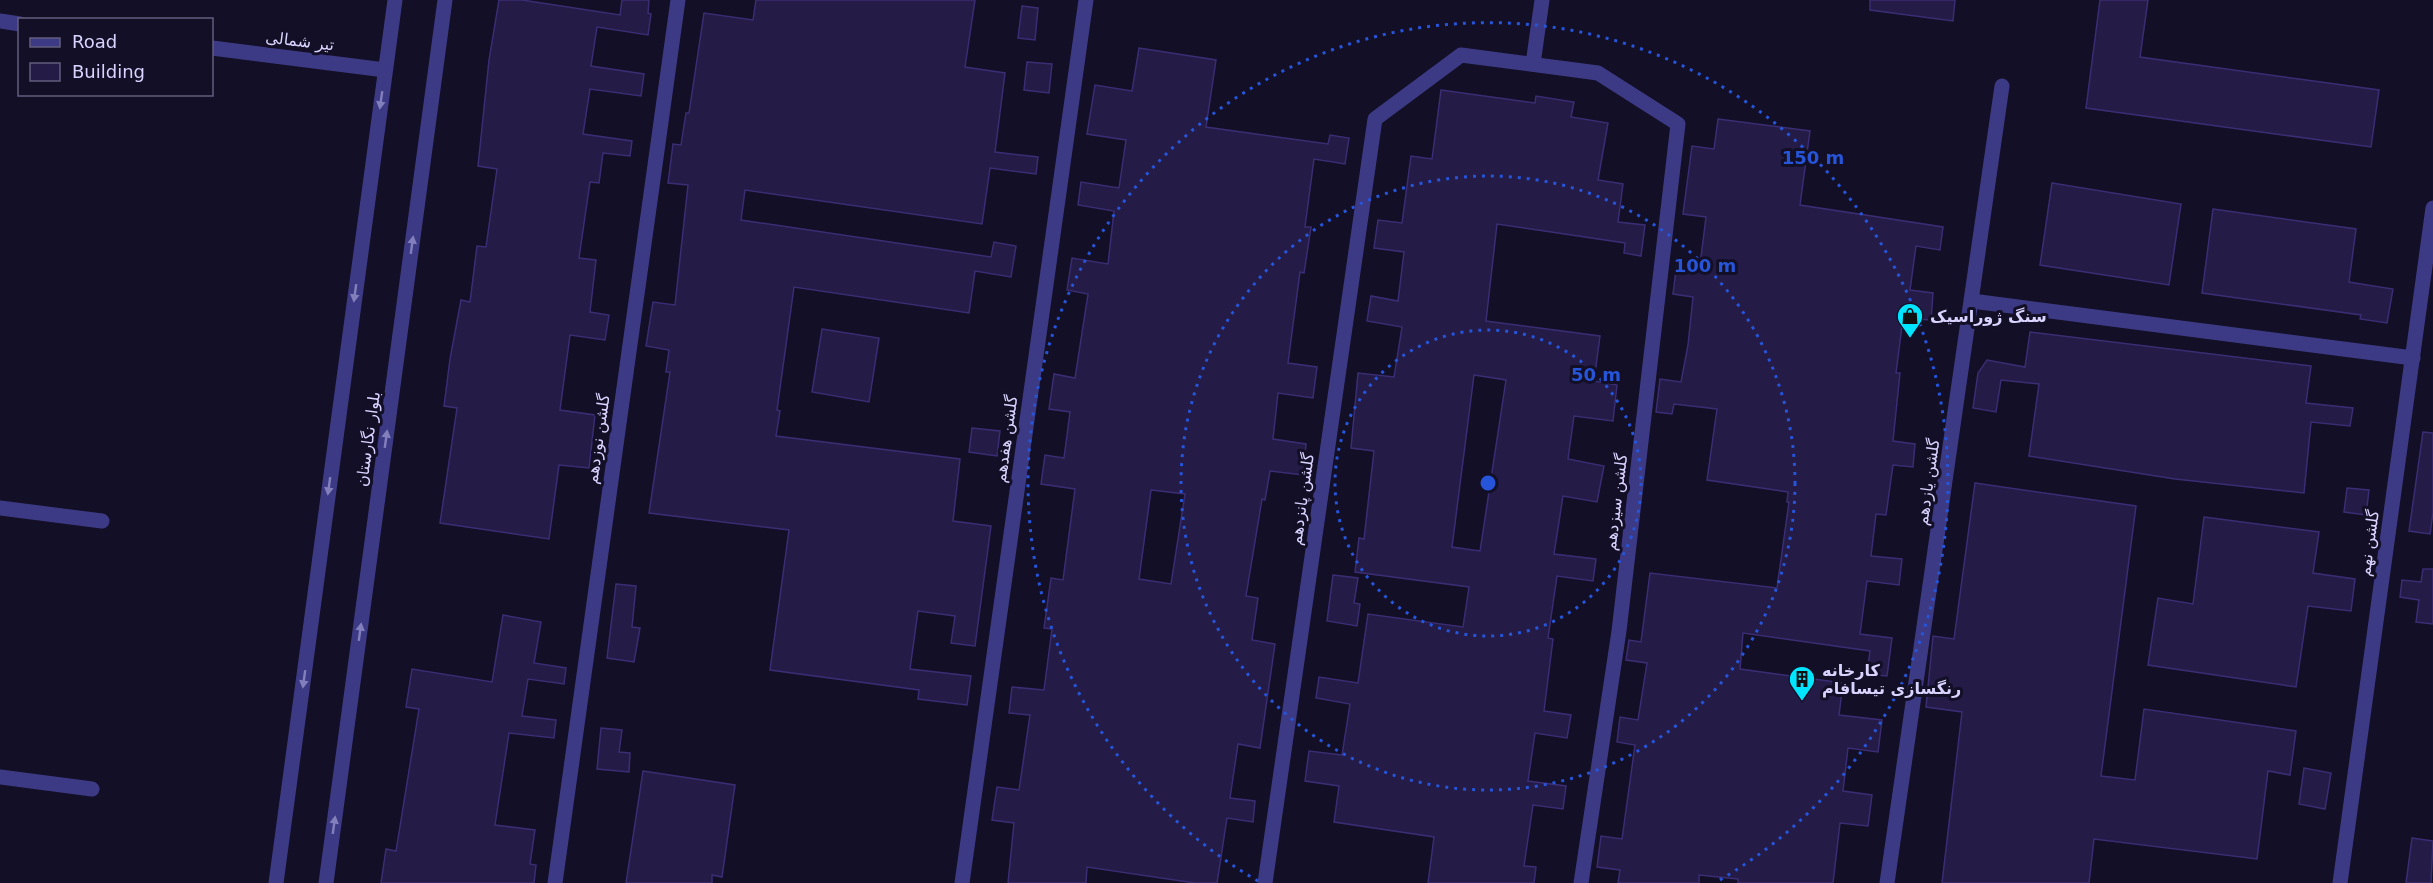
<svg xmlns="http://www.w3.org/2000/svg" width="2433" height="883" font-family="'DejaVu Sans',Cairo,sans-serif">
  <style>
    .building { fill: #241b47; stroke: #3b2d73; stroke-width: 1.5; fill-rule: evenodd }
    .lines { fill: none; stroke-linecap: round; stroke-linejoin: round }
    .minor { stroke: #3d3a85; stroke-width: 15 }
    .oneway { fill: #837fbc }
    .ring { fill: none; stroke: #2655da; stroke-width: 3; stroke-dasharray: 3 6 }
    .labels { text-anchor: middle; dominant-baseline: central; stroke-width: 6; stroke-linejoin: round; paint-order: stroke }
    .street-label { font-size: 16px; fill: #d9d4ff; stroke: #130f26 }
    .poi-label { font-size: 16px; font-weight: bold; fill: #d9d4ff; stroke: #130f26; text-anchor: start }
    .centre { fill: #2655da; stroke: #130f26; stroke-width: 3 }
    .ring-label { font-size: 18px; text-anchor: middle; font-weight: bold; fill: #2655da; stroke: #130f26; stroke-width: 6; stroke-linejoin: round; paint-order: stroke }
  </style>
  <rect width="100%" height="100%" fill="#130f26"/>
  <g class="building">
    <path d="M499,0H522L620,15L622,0H649L648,13L651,14L648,35L597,27L591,66L644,74L641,96L590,89L583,134L632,141L630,156L603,153L599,183L590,182L579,258L596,260L590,312L609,315L605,340L570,335L560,410L595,415L589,468L559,465L549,539L440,523L457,408L444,406L450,359L461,300L470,302L477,246L486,247L497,169L478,166L489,60Z"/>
    <path d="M756,0H975L965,67L1005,73L995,152L1038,157L1036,174L990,168L982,224L745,190L741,220L991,257L994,242L1016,246L1011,277L975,271L969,313L794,287L777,410L780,411L776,436L960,459L953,521L991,526L975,646L951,643L955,616L918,611L910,669L971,676L967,705L918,699L919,690L770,670L789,530L649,513L670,372H666L669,350L646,346L653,302L675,305L688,185L668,183L673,144L681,145L686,113H689L704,13L753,20Z"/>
    <path d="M1870,0H1955L1953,21L1870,10Z"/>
    <path d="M2100,0H2148L2140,57L2379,90L2371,147L2086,108Z"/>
    <path d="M1022,6L1038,8L1035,40L1018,38Z"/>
    <path d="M1139,48L1216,60L1206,127L1328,144L1330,135L1349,138L1345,164L1314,159L1305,227H1311L1304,273L1300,272L1288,363L1317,367L1313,398L1278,393L1273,439L1306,444L1303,475L1270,471L1265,500L1262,499L1246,596L1258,598L1252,640L1275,644L1260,748L1238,744L1230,798L1255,801L1253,822L1227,818L1217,883H1195L1087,867L1086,883H1008L1014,823L992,820L997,787L1019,790L1030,715L1009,713L1012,687L1044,690L1052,629L1044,628L1051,578L1063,580L1075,489L1041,484L1045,455L1064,458L1070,412L1049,409L1054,374L1075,378L1088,294L1067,290L1072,258L1108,264L1114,211L1078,205L1081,182L1119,188L1126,140L1087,134L1095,85L1132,91ZM1151,490L1185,494L1171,584L1139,579Z"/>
    <path d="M1027,62L1052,64L1049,93L1024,90Z"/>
    <path d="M1441,90L1535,103L1536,96L1574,102L1571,117L1608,123L1598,180L1623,184L1618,222L1645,225L1641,256L1624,253L1625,243L1497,224L1486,321L1600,336L1594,381L1617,385L1613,421L1574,416L1568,459L1604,466L1597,502L1563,496L1554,554L1596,559L1593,581L1557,576L1548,638L1553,639L1544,711L1571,715L1567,738L1535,733L1528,781L1566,786L1563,809L1533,805L1524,866L1536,867L1534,883H1428L1434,837L1334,822L1339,786L1305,781L1309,751L1342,755L1350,704L1316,698L1319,677L1358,683L1368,614L1463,627L1469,587L1355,572L1359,538L1364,539L1374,451L1351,448L1358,373L1394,377L1402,327L1367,321L1371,296L1398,301L1404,252L1374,248L1378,220L1402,223L1411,156L1432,159ZM1474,375L1506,380L1480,551L1452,547Z"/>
    <path d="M1718,119L1810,131L1800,205L1943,227L1940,250L1916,246L1910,290L1933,293L1931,320L1903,318L1896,373H1900L1893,441L1915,444L1913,467L1893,465L1886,515L1876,514L1871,556L1902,559L1899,585L1867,581L1860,634L1892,638L1887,676L1867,674L1870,651L1743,633L1740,669L1843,683L1839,715L1882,720L1878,752L1848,748L1843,791L1872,795L1868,826L1840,823L1833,883H1738V879L1699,875V883H1618L1620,870L1597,867L1601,836L1622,839L1635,745L1617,742L1620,717L1638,720L1647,663L1626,660L1629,640L1641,642L1650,573L1777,588L1789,502H1787L1788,492L1707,480L1717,409L1674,404L1672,414L1656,412L1660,379L1681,382L1688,345L1693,297L1673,294L1677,262L1700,265L1706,217L1683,214L1692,146L1714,149Z"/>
    <path d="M2052,183L2181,204L2169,285L2040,265Z"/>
    <path d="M2213,209L2356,229L2349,282L2393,289L2387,323L2360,319L2361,315L2202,293Z"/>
    <path d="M822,329L879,338L869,402L812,392Z"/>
    <path d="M2030,332L2311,366L2306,403L2353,408L2350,426L2311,422L2304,493L2175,479L2029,456L2039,384L2001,380L1996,412L1973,408L1978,373L1987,360L2025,367Z"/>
    <path d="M972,428L1000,431L997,456L969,452Z"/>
    <path d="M2423,432L2433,433V513L2430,534L2409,531Z"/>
    <path d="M1975,483L2136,506L2101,776L2135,780L2144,709L2296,731L2290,775L2268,771L2257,859L2094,839L2089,883H1942L1962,712L1926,707L1933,636L1954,639Z"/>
    <path d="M2347,488L2369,490L2366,515L2344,512Z"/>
    <path d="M2204,517L2319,532L2313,573L2355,579L2351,611L2308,606L2296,687L2148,665L2158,598L2193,604Z"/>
    <path d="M2423,569H2433V624L2416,622L2419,600L2400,597L2402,580L2421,582Z"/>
    <path d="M1333,575L1358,578L1354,603L1360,604L1357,626L1327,621Z"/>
    <path d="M616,584L636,586L632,627L640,628L634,662L607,658Z"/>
    <path d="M503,615L541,622L534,663L566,668L564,684L528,679L522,716L556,720L554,738L509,733L495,825L535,830L530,864L536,865L534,883H381L386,849L396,851L419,709L406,707L412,669L492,682Z"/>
    <path d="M601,728L622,730L619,752L630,753L629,772L597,769Z"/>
    <path d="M2304,768L2331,773L2325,809L2299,804Z"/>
    <path d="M643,771L735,785L722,877L712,875V883H626Z"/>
    <path d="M2412,838L2433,841L2431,883H2406Z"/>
  </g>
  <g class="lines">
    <g class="minor">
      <path d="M0,21L20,24"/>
      <path d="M212,48L385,70"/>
      <path d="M1533,64L1542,0"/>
      <path d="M1972,301L2413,358"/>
      <path d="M0,508L102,521"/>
      <path d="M0,777L92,789"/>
      <path d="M276,883L395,0"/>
      <path d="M326,883L445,0"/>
      <path d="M555,883L678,0"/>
      <path d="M962,883L1086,0"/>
      <path d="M1265,883L1375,119L1461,55L1598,73L1678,124L1619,631L1581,883"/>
      <path d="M1887,883L2002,86"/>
      <path d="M2340,883L2433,208"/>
    </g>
  </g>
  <defs><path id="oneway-solid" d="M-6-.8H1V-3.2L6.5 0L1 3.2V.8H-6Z" transform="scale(1.5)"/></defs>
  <g class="oneway">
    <use href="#oneway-solid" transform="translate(381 100) rotate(98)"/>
    <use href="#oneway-solid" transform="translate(412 245) rotate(-82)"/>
    <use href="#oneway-solid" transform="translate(355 293) rotate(98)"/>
    <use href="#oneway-solid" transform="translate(386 439) rotate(-82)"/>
    <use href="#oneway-solid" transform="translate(329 486) rotate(98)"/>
    <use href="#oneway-solid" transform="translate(360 632) rotate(-82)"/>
    <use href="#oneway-solid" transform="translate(304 679) rotate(98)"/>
    <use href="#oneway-solid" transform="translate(334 825) rotate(-82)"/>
  </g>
  <g class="ring">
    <circle cx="1488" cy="483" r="153"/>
    <circle cx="1488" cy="483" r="307"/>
    <path d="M1258 881A460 460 0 1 1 1718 881"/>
  </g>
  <defs>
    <g id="shop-pin" transform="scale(1.35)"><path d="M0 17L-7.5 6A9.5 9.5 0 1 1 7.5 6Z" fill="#00e5ff" stroke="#130f26"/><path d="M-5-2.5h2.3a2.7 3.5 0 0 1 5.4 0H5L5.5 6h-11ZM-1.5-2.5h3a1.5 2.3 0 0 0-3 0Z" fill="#111"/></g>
    <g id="building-pin" transform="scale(1.35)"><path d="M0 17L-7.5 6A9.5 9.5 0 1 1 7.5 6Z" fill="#00e5ff" stroke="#130f26"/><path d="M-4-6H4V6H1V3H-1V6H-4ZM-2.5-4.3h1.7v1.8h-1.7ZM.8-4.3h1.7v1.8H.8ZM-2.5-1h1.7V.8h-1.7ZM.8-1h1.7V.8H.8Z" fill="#111"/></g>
  </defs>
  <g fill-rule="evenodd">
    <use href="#shop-pin" x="1910" y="316"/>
    <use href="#building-pin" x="1802" y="679"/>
  </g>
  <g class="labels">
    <g class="street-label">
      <text transform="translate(300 41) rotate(7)">تیر شمالی</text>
      <text transform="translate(368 439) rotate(-82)">بلوار نگارستان</text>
      <text transform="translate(598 439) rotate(-82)">گلشن نوزدهم</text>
      <text transform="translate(1006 439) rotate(-82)">گلشن هفدهم</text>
      <text transform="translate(1928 482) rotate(-82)">گلشن یازدهم</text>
      <text transform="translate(1302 499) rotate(-82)">گلشن پانزدهم</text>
      <text transform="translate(1616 502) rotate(-83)">گلشن سیزدهم</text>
      <text transform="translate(2369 543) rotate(-82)">گلشن نهم</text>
    </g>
    <g class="poi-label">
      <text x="1930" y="316">سنگ ژوراسیک</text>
      <text x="1822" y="670">کارخانه<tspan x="1822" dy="18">رنگسازی تیسافام</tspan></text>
    </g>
  </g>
  <circle cx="1488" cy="483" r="9" class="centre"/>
  <g class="ring-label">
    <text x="1813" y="164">150 m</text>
    <text x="1705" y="272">100 m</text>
    <text x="1596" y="381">50 m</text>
  </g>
  <rect x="18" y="18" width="195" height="78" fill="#130f26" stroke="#625e7d" stroke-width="1.5"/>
  <rect x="30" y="38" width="30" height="9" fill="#3d3a85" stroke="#625e7d" stroke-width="1.5"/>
  <text x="72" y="48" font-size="18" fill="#d9d4ff">Road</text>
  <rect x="30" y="63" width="30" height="18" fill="#241b47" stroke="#625e7d" stroke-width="1.5"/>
  <text x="72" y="78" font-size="18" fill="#d9d4ff">Building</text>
</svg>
